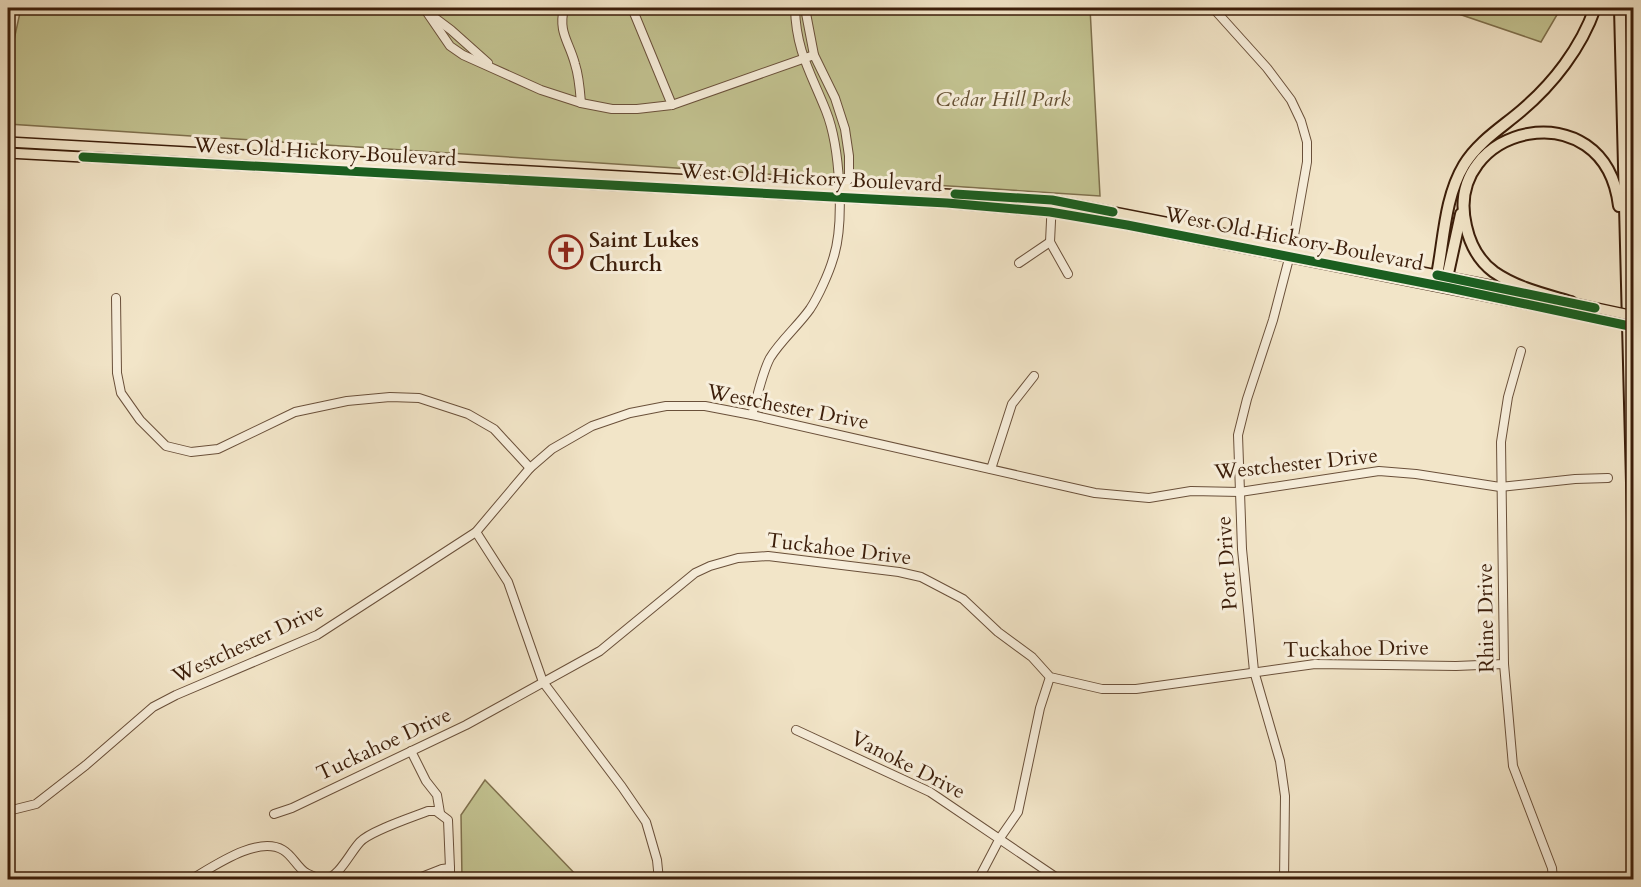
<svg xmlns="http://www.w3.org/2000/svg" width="1641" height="887" font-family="Cardo,serif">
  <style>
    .green { fill: #c2c290; stroke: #7f704d; stroke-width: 1.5 }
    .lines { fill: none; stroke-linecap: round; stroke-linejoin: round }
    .minor-casing { stroke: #6a503a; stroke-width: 10 }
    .major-casing { stroke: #3c1e0a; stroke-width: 12 }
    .highway-casing { stroke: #3c1e0a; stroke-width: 14 }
    .minor { stroke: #f7eedb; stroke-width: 8 }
    .major { stroke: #f2e5c8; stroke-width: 9 }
    .highway { stroke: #f2e5c8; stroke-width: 10 }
    .major-bridge-casing { stroke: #3c1e0a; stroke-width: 12; stroke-linecap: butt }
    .major-bridge { stroke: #f2e5c8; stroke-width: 9 }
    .cycleway-casing { stroke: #f7eedb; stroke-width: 13 }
    .cycleway { stroke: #1b5e20; stroke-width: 9 }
    .labels { text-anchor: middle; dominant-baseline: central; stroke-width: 6; stroke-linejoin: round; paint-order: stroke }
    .park-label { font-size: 21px; font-style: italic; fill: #644f32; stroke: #f7eedb }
    .street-label { font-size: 21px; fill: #3c1e0a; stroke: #f7eedb }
    .poi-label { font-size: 21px; font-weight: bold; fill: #3c1e0a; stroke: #f7eedb; text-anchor: start }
  </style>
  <rect width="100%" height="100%" fill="#f2e5c8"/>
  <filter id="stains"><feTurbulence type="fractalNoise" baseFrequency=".00333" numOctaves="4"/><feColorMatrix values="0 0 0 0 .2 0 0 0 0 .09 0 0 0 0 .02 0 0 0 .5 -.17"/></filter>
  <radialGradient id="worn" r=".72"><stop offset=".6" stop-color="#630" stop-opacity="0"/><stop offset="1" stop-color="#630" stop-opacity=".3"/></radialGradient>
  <g class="green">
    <path d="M21,8H1090L1100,196L8,124V67Z"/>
    <path d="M1441,8H1561L1541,42Z"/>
    <path d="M485,780L580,879H462L461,815Z"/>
  </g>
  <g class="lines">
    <g class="minor-casing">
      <g id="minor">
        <path d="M424,8L450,46L463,55L541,90L581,103L612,109H637L672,105L814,55"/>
        <path d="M564,8C558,33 569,41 575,64C579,76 580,90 581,103"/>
        <path d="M632,8L672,105"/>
        <path d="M805,8L814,55L835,98L845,129L849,156V179L840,189"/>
        <path d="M1213,8L1267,68L1291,100L1301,121L1307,142V162L1292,247L1273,320L1247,399L1238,435L1242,549L1254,671L1280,761L1285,796L1284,880"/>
        <path d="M431,15L451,30L488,63"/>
        <path d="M1052,200L1050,242L1068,274"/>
        <path d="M1019,263L1050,242"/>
        <path d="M116,298L117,373L121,393L140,420L166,446L191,452L218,449L295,412L347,401L390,397L419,398L468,414L494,429L530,468"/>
        <path d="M1521,351L1508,397L1501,442L1504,664L1513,766L1552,868L1553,880"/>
        <path d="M752,415C757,398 762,373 770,358C781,340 798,326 810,309C818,297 829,273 833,259C845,224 840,146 826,111C811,73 796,51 795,8"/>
        <path d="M991,469L1012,404L1034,376"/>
        <path d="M476,532L508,582L543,682L622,787L646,822L657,860L659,880"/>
        <path d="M796,730L930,792L1060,880"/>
        <path d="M411,751L426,781L437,795L440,813"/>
        <path d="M8,811L36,804L86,765L153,707L176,695L317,635L476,532L530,468L552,449L592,426L630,413L666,406H705L752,415L1095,493L1149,498L1191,491L1240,492L1379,471L1416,474L1500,487L1575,479L1608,478"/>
        <path d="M274,814L292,808L466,725L600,651L695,573L710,566L738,558L768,556L899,572L921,577L963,599L998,632L1032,657L1050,677L1102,689H1136L1315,664L1456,666L1504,664"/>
        <path d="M306,873L322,880"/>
        <path d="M190,880C213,867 257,835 283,850C292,855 297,867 306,873L304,880"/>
        <path d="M324,880C340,876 349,854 360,842C370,831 413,817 428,811H436L448,820L450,868"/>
        <path d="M414,880L442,869L450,868V880"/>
        <path d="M978,880L1000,838L1018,812L1040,708L1050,677"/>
      </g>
    </g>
    <g class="major-casing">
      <g id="major">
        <path d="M8,12V8"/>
        <path d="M8,142L1052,200L1530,293"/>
        <path d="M8,153L947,203L1050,212L1102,220L1591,317"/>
        <path d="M1564,301L1592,307"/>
      </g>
    </g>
    <g class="highway-casing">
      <g id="highway">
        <path d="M1620,8L1634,561"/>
        <path d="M1435,285C1444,246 1443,200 1464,165C1478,142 1501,128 1521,111C1553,84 1581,48 1595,8"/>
        <path d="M1445,287L1461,214"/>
        <path d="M1571,302C1544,294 1517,288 1494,272C1479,261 1470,244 1466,226C1442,125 1605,88 1619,206"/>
      </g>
    </g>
    <use href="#minor" class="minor"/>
    <use href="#major" class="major"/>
    <use href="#highway" class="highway"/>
    <g class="major-bridge-casing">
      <g id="major-bridge">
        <path d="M1592,307L1634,316"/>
        <path d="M1591,317L1634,327"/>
      </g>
    </g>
    <use href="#major-bridge" class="major-bridge"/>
    <g class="cycleway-casing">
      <g id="cycleway">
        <path d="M83,157L947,203L1050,212L1127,225L1450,288L1634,327"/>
        <path d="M955,194L1052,200L1113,212"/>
        <path d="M1437,275L1595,308"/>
      </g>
    </g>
    <use href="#cycleway" class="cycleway"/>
  </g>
  <defs>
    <g id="church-ring" transform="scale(1.725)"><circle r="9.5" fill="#f7eedb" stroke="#8f2418" stroke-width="1.5"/><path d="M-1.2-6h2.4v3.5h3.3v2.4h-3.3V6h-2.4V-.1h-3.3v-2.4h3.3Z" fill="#8f2418"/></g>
  </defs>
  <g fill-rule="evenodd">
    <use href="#church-ring" x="566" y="252"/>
  </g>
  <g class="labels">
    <g class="park-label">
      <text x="1003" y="99">Cedar Hill Park</text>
    </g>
    <g class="street-label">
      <text transform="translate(325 152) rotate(3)">West Old Hickory Boulevard</text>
      <text transform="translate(811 178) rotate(3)">West Old Hickory Boulevard</text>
      <text transform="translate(1294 239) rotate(11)">West Old Hickory Boulevard</text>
      <text transform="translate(788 407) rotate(11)">Westchester Drive</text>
      <text transform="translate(1296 464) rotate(-6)">Westchester Drive</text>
      <text transform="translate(839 549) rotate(7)">Tuckahoe Drive</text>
      <text transform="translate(1227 563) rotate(-94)">Port Drive</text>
      <text transform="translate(1486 618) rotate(-91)">Rhine Drive</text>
      <text transform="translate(248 643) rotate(-25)">Westchester Drive</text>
      <text transform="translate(1356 649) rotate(-1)">Tuckahoe Drive</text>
      <text transform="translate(384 744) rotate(-25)">Tuckahoe Drive</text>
      <text transform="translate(908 765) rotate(27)">Vanoke Drive</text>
    </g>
    <g class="poi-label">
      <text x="589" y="240">Saint Lukes<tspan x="589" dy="24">Church</tspan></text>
    </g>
  </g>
  <rect width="1641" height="887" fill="none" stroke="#f2e5c8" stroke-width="30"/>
  <rect x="9" y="9" width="1623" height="869" fill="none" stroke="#3c1e0a" stroke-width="3"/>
  <rect x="15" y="15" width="1611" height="857" fill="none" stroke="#3c1e0a" stroke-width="1.5"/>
  <rect width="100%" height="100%" filter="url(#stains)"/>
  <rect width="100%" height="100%" fill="url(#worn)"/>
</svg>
